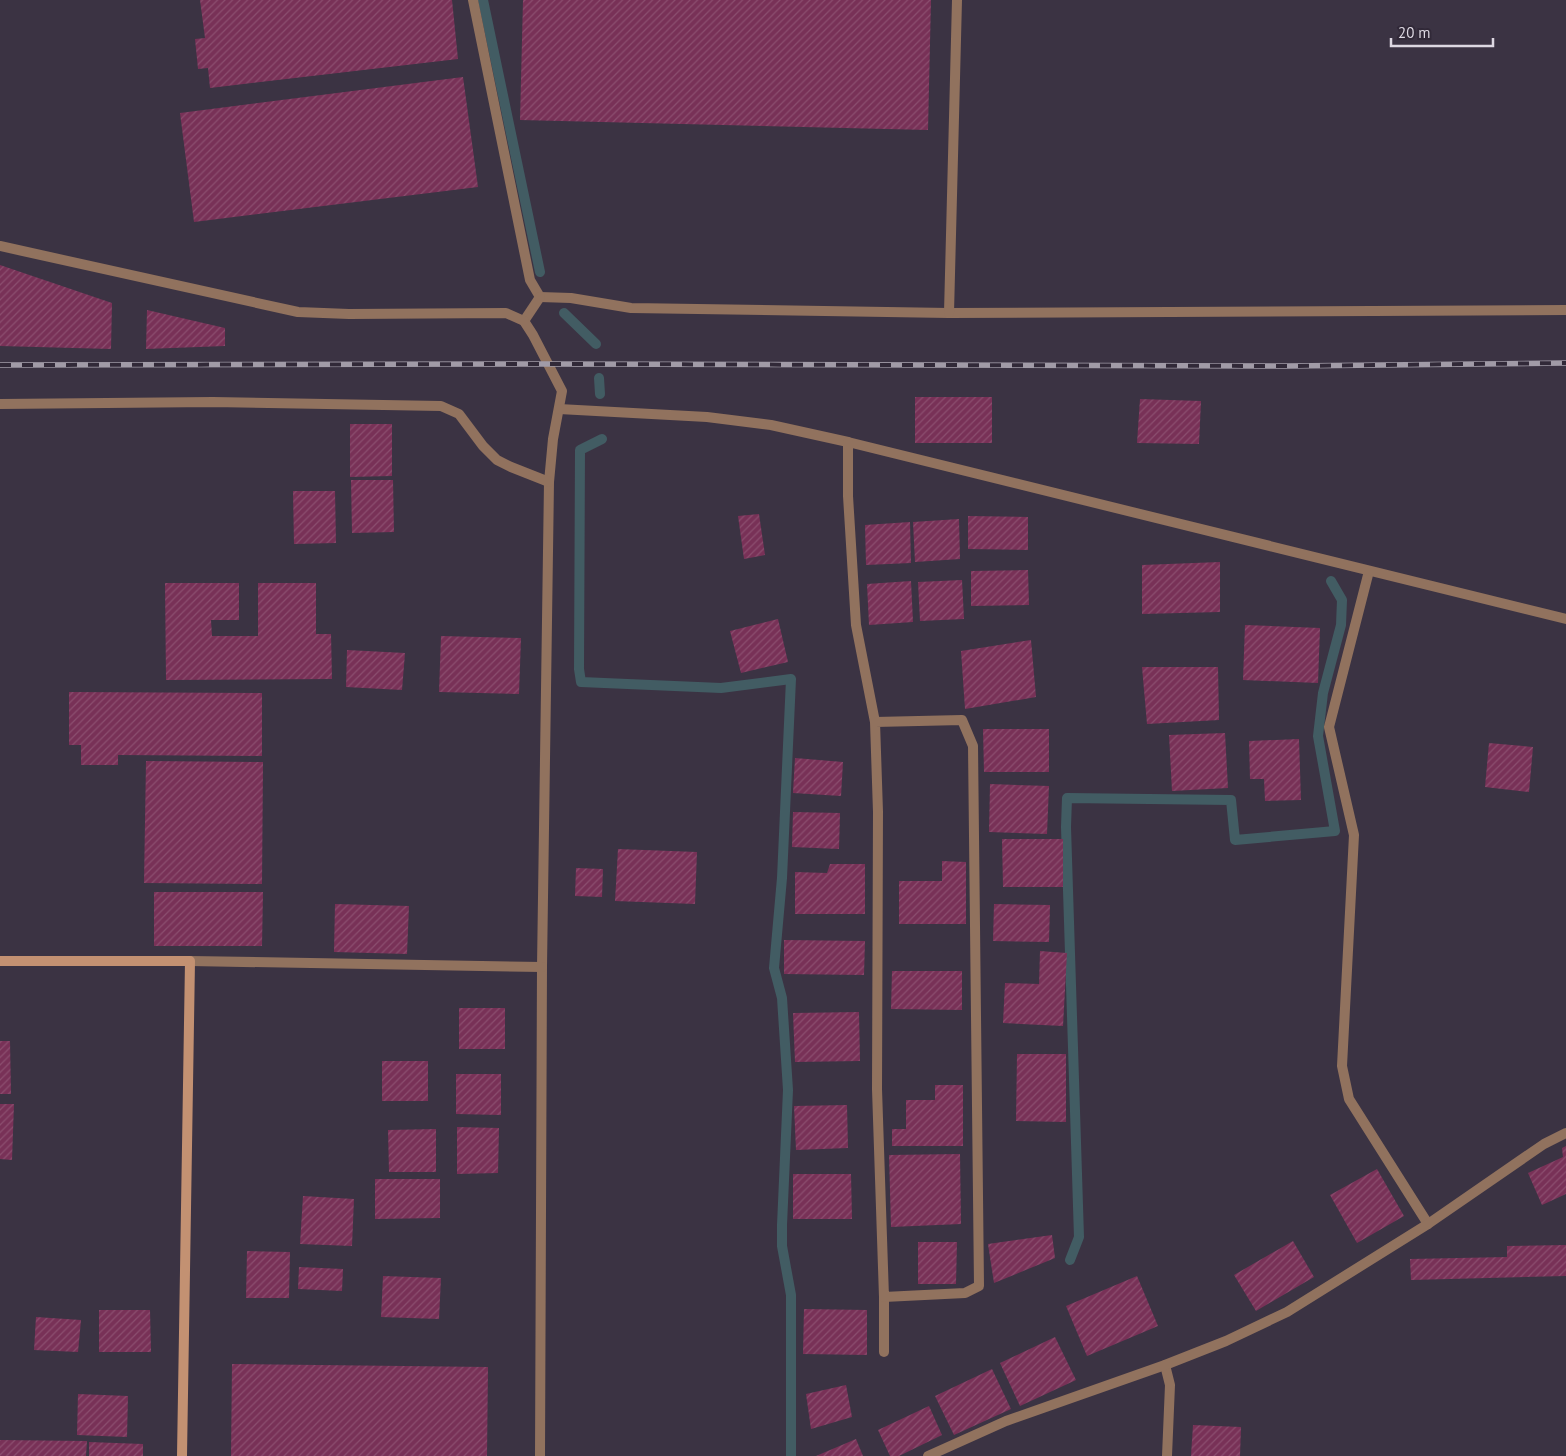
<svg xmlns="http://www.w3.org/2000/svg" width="1566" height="1456" font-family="'PT Sans',sans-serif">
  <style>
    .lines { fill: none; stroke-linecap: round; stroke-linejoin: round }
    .stream { stroke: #425c63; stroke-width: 10 }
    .building { fill: url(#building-hatch) }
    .lane { stroke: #91725e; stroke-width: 10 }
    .street { stroke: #91725e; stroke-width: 10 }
    .secondary { stroke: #c39172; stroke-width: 10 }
    .rail-casing { stroke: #a19ba7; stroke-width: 5.5 }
    .rail { stroke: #312938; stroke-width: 4; stroke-dasharray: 11; stroke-linecap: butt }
  </style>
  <defs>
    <pattern id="building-hatch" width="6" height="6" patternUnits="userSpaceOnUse" patternTransform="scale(1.25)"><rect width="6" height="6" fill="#783157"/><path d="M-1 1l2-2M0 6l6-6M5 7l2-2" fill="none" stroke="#8b4e6f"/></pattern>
  </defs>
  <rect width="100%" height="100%" fill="#3b3343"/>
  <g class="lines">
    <g class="stream">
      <path d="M483,0L540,272"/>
      <path d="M564,313L596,344"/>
      <path d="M599,378L600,394"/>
      <path d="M602,439L580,450L579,669L581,682L721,688L791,679L782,878L774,968L782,998L788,1090L782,1225V1246L791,1295V1456"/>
      <path d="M1070,1260L1079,1237L1066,827L1067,798L1231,800L1235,840L1335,831L1318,736L1323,693L1341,625L1342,600L1331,581"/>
    </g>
  </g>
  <g class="building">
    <path d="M200,0H452L458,59L210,88L208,68L198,69L195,39L205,38Z"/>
    <path d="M523,0H931L928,130L520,120Z"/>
    <path d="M463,77L478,187L194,222L180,113Z"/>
    <path d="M0,265L112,303L111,349L0,346Z"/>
    <path d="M147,310L225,328V346L146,349Z"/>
    <rect x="915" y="397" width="77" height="46"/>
    <path d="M1140,399L1201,401L1199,444L1137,443Z"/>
    <path d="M350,424H392V476L350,477Z"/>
    <path d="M351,480H393L394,532L352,533Z"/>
    <path d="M293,491H335L336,543L294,544Z"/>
    <path d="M759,514L765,555L744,559L738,516Z"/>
    <path d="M968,516L1028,517V550L968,549Z"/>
    <path d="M959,519L960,559L915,562L913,522Z"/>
    <path d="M910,522L911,563L866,565L865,525Z"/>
    <path d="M1220,562V612L1142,614V565Z"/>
    <path d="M1028,570L1029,605L971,606V571Z"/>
    <path d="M962,580L964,619L920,621L918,582Z"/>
    <path d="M911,581L913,622L869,625L867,584Z"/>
    <path d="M165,583H239V620H211L212,636H258V583H316V634H331L332,679L166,680Z"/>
    <path d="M778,619L788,662L741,673L730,631Z"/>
    <path d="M1245,625L1320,628L1318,683L1243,680Z"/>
    <path d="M441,636L521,638L519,694L439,692Z"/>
    <path d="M1031,640L1036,697L965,709L961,651Z"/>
    <path d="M347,650L405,653L402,690L346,687Z"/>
    <path d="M1142,667H1218L1219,720L1147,724Z"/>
    <path d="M69,692L262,693V756L118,755V765H81V745H69Z"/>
    <path d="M983,729H1049V772H984Z"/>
    <path d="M1225,733L1228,788L1172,791L1169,735Z"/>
    <path d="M1299,739L1301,800L1265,801L1264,779H1250L1249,741Z"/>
    <path d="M1489,743L1533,747L1529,792L1485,787Z"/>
    <path d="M795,758L843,762L841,796L793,793Z"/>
    <path d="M146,761L263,762L262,884L144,883Z"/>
    <path d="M990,784L1049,786L1047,834L989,832Z"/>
    <path d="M793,812L840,813L839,849L792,847Z"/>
    <path d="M1002,839H1063V887H1003Z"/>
    <path d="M618,849L697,852L695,904L615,901Z"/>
    <path d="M942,861L966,862V924H899V881H942Z"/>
    <path d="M830,864H865V914H795V872L827,873Z"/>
    <path d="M576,868L603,869L602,897L575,896Z"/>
    <path d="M154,892H263L262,946H154Z"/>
    <path d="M335,904L409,906L407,954L334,952Z"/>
    <path d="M994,904L1050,905L1049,942L993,941Z"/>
    <path d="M784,940L865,941L864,975L784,974Z"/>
    <path d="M1040,951L1067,953L1063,1026L1003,1023L1005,983L1039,984Z"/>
    <path d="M892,971H962V1010L891,1009Z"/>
    <rect x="459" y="1008" width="46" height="41"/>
    <path d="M859,1012L860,1061L795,1062L793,1013Z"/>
    <path d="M0,1041H10L11,1094H0Z"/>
    <path d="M1017,1054H1066V1122L1016,1121Z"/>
    <rect x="382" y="1061" width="46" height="40"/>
    <path d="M456,1074H501V1115L456,1114Z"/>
    <path d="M935,1085H963V1146H892V1129H906V1100H935Z"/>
    <path d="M0,1104H14L12,1160L0,1159Z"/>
    <path d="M847,1105L848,1148L796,1150L794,1106Z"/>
    <path d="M457,1127L499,1128L498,1173L457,1174Z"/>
    <path d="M436,1129V1172H389L388,1130Z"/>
    <path d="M1566,1146V1194L1542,1205L1528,1173L1563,1157L1562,1148Z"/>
    <path d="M960,1154L961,1224L891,1227L889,1155Z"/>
    <path d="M1377,1169L1404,1216L1357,1243L1330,1195Z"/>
    <path d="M793,1174H851L852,1219H793Z"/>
    <path d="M375,1179H440V1218L375,1219Z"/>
    <path d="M303,1196L354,1199L352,1246L300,1244Z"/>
    <path d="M1052,1235L1055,1258L994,1283L988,1244Z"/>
    <path d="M1293,1241L1314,1277L1256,1311L1234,1275Z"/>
    <path d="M918,1242H957L956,1284H918Z"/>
    <path d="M1566,1245V1276L1411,1280L1410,1259L1507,1257V1246Z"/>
    <path d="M247,1251L290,1252L289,1298H246Z"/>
    <path d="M299,1267L343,1269L342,1291L298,1289Z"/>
    <path d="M383,1276L441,1278L439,1319L381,1317Z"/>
    <path d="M1137,1276L1158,1326L1087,1356L1066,1306Z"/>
    <path d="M804,1309L867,1310V1355L803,1354Z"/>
    <path d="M99,1310H150L151,1352H99Z"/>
    <path d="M36,1317L81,1320L78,1352L34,1350Z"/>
    <path d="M1055,1337L1076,1380L1020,1406L1000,1363Z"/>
    <path d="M232,1364L488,1367L487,1456H231Z"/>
    <path d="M992,1369L1011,1409L954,1435L935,1396Z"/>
    <path d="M846,1385L852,1417L811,1429L806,1394Z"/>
    <path d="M78,1394L128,1396L127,1437L77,1435Z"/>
    <path d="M929,1406L942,1435L899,1456H890L878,1430Z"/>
    <path d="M1193,1425L1241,1427L1240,1456H1191Z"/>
    <path d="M856,1439L863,1456H816Z"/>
    <path d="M0,1440L87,1441L86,1456H0Z"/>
    <path d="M89,1442L143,1444V1456H89Z"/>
  </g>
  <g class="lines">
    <g class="lane">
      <path d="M473,0L530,280L540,297"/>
      <path d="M540,297L571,298L631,308L949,313L1566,310"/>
      <path d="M949,313L957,0"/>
      <path d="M524,321L540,297"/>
      <path d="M1369,571L1329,727L1354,835L1342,1066L1349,1099L1428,1224"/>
      <path d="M884,1297V1352"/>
      <path d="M1165,1365L1170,1385L1167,1456"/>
      <path d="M928,1456L1006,1421L1165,1365L1226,1341L1287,1312L1428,1224L1544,1144L1566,1133"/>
    </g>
    <g class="street">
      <path d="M0,246L298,312L349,314L506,313L524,321L533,335L562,391L553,439L549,482L542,967L540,1456"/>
      <path d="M0,404L213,402L441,406L459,414L483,446L497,460L511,467L549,482"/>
      <path d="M559,409L707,417L771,425L848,442L1566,619"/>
      <path d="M848,442V496L856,625L875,722L878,812L877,1089L884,1297L965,1293L979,1286L973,746L962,720L875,722"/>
      <path d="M190,961L542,967"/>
    </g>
    <path class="secondary" d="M0,961H190L182,1456"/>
    <g class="rail-casing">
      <path id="rail" d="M0,365L547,364L1287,366L1566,363"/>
    </g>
    <use href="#rail" class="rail"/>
  </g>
  <path d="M1391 38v8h102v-8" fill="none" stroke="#ddd8e2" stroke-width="2.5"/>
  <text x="1398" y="38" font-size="15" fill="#ddd8e2" stroke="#312938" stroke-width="4" paint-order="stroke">20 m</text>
</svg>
